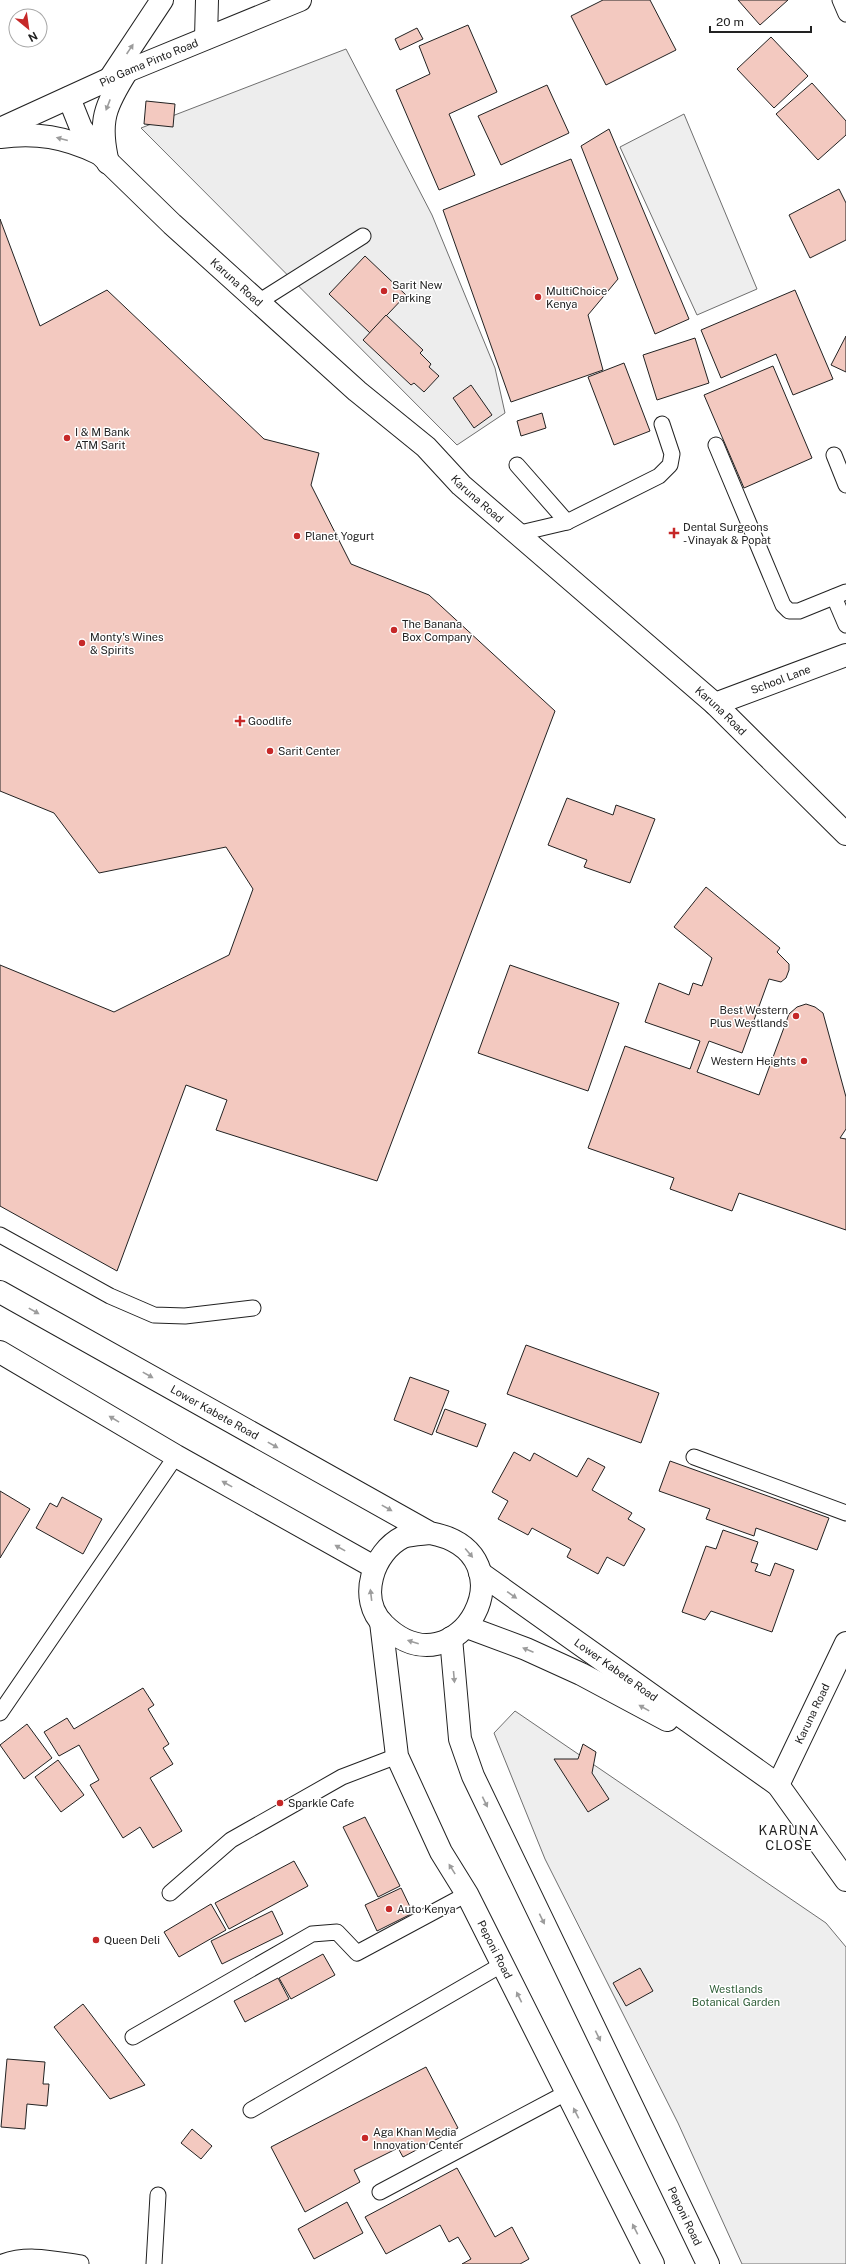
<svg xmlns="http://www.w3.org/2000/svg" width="846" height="2264" font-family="'Public Sans',sans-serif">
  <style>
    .green { fill: #eee; stroke: #6f6f6f }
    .parking { fill: #ededed; stroke: #6f6f6f }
    .building { fill: #f3c9c0; stroke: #222 }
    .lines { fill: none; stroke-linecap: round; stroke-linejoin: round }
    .service-casing { stroke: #222; stroke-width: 17 }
    .minor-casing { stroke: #222; stroke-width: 24 }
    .secondary-casing { stroke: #222; stroke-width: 24 }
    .primary-casing { stroke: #222; stroke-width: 24 }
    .service { stroke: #fff; stroke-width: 15 }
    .minor { stroke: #fff; stroke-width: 22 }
    .secondary { stroke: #fff; stroke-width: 22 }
    .primary { stroke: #fff; stroke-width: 22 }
    .oneway { fill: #9c9c9c }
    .poi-dot { fill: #c62828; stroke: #fff; stroke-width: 1.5 }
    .labels { text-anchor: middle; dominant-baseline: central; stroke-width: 3; stroke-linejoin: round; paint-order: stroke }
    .street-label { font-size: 11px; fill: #222; stroke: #fff }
    .poi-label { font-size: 11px; fill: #222; stroke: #fff; text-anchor: start }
    .park-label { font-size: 11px; fill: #2f5e38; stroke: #fff }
    .quarter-label { font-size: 13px; letter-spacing: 1px; fill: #222; stroke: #fff }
  </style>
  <rect width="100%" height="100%" fill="#fff"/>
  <g class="green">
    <path d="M684,114L757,289L697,315L620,147Z"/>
    <path d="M515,1711L826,1923L846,1947V2264H742L678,2123L545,1859L494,1733Z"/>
  </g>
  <path class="parking" d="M346,49L432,215L495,368L505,413L457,445L141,128Z"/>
  <g class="building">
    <path d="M603,0H650L676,50L606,85L571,16Z"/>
    <path d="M738,0H788L760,25Z"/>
    <path d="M468,25L497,92L449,114L475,175L439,190L396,90L430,74L419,46Z"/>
    <path d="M417,28L423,39L400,50L395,39Z"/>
    <path d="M771,37L808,76L774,108L737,69Z"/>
    <path d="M812,83L846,121V135L818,160L776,114Z"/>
    <path d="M547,85L569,133L501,165L478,116Z"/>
    <path d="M146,101L175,104L173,127L144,124Z"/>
    <path d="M609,129L689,319L655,334L581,146Z"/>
    <path d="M571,159L618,279L588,315L603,370L511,402L443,210Z"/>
    <path d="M839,189L846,203V240L810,258L789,215Z"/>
    <path d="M0,219L40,326L107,290L264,439L319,453L311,485L351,564L429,595L555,711L377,1181L216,1130L227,1100L186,1085L117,1271L0,1206V965L114,1012L229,955L253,889L226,847L99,873L54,813L0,791Z"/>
    <path d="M365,256L406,295L370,333L329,294Z"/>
    <path d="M795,290L833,379L793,395L776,354L721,378L701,330Z"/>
    <path d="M386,315L423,350L420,353L431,364L429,367L439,376L424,392L414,383L411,385L363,340Z"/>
    <path d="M846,336V372L831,365Z"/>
    <path d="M695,338L709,383L657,400L643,355Z"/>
    <path d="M624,363L650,431L614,445L588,377Z"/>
    <path d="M773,366L812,458L744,488L704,395Z"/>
    <path d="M471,385L492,415L474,428L453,398Z"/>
    <path d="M542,413L546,428L521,436L517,421Z"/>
    <path d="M567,798L613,815L616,805L655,819L630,883L584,867L587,860L548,845Z"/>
    <path d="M706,887L780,948L777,952L789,964V970L786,978L781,982L769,979L742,1053L709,1041L697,1072L759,1095L789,1014L797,1007L806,1004L815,1007L823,1013L846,1097V1129L840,1138L846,1139V1230L739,1193L732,1211L670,1189L674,1178L588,1148L625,1046L690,1069L700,1041L645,1022L659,983L689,995L693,983L702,986L712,958L674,927Z"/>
    <path d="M510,965L619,1003L588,1091L478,1053Z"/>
    <path d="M526,1345L659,1393L641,1443L507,1394Z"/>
    <path d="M410,1377L449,1391L432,1435L394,1420Z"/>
    <path d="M445,1409L486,1424L477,1447L436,1432Z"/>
    <path d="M514,1452L530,1461L534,1453L577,1477L588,1458L605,1467L592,1490L632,1513L628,1519L645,1529L624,1566L607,1557L598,1574L567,1557L571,1549L532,1528L528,1535L498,1519L508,1501L492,1492Z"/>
    <path d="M670,1461L829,1518L817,1550L756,1528L754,1536L706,1519L710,1509L659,1491Z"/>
    <path d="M0,1491L30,1509L0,1558Z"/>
    <path d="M62,1497L102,1519L83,1554L36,1528L50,1503L57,1507Z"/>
    <path d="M723,1530L758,1542L751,1562L758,1564L755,1571L770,1576L775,1563L794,1570L772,1632L711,1611L705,1620L682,1612L706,1546L716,1549Z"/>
    <path d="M143,1688L154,1705L148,1709L169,1744L163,1748L173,1764L150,1778L182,1831L153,1848L140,1827L123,1838L90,1785L99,1780L79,1745L59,1756L44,1732L67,1718L74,1729Z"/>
    <path d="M27,1724L52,1758L24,1779L0,1745Z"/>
    <path d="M583,1744L596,1752L592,1773L609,1799L588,1812L554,1759H578Z"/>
    <path d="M58,1760L84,1795L61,1812L35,1777Z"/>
    <path d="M365,1817L400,1886L378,1897L343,1827Z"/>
    <path d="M294,1861L308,1886L229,1929L215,1903Z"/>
    <path d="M401,1888L413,1913L377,1931L365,1905Z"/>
    <path d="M211,1904L226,1930L179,1957L164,1932Z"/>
    <path d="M272,1911L283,1934L222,1964L211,1941Z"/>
    <path d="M323,1954L335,1975L291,1999L279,1978Z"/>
    <path d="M640,1968L653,1991L626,2006L613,1983Z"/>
    <path d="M278,1978L289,1999L245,2022L234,2001Z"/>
    <path d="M83,2004L145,2085L110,2099L54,2027Z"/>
    <path d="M7,2059L45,2062L43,2084H49L47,2106L27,2104L25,2129L1,2127Z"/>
    <path d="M426,2067L458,2128L403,2157L398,2148L354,2170L360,2182L305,2212L271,2147Z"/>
    <path d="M192,2129L212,2146L201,2159L181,2143Z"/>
    <path d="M457,2168L495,2237L512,2227L529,2259L520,2264H462L471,2259L458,2237L449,2242L440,2225L386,2254L365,2217Z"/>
    <path d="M347,2202L363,2233L314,2259L298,2229Z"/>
  </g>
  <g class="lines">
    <g class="service-casing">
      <g id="service">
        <path d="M840,0L846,14"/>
        <path d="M260,301L363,236"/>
        <path d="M716,445L783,605L789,611H799L846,592"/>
        <path d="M834,455L846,485"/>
        <path d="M517,465L567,522"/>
        <path d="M516,534L567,522L659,476L670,465L672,454L662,424"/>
        <path d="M834,597L846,625"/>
        <path d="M0,1235L110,1296L154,1315L185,1316L253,1308"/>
        <path d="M694,1457L846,1513"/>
        <path d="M0,1713L176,1456"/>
        <path d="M170,1893L231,1840L342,1777L397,1756"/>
        <path d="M133,2037L312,1934L337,1932L357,1953L467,1894"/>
        <path d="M251,2110L503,1964"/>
        <path d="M380,2192L566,2093"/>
        <path d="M0,2263C26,2252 54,2259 81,2263"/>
        <path d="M154,2264L158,2195"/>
      </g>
    </g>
    <g class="minor-casing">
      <g id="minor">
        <path d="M206,38L207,0"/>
        <path d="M109,80L162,0"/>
        <path id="s1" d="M69,98L81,128L99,153L172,224L357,391L426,447L461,485L715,704L846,834"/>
        <path id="s2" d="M0,129L127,71L300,0"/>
        <path d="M0,137C36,132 65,137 98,153"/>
        <path d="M108,163C98,121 105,106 127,71"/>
        <path id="s3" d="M715,704L846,655"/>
        <path id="s4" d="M778,1785L846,1643"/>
      </g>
    </g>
    <g class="secondary-casing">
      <g id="secondary">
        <path id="s5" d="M0,1292L430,1533C536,1553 458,1697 384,1625C357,1599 373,1552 403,1537C411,1534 422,1534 430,1533"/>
        <path d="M0,1352L176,1456L374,1567"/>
        <path id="s6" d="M480,1573L778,1785L846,1880"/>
        <path d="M467,1627L526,1649L581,1674L667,1720"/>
      </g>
    </g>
    <g class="primary-casing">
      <g id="primary">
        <path id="s7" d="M381,1622L397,1756L441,1852L467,1894L653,2264"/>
        <path id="s8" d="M451,1638L460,1739L473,1776L708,2264"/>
      </g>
    </g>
    <use href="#service" class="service"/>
    <use href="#minor" class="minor"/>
    <use href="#secondary" class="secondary"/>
    <use href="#primary" class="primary"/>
  </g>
  <defs><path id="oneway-solid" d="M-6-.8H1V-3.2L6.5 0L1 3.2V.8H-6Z"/></defs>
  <g class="oneway">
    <use href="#oneway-solid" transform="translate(130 49) rotate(-56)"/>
    <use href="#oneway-solid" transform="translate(108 105) rotate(111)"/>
    <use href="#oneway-solid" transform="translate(62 139) rotate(-165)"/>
    <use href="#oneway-solid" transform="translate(34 1311) rotate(29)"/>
    <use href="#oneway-solid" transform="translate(148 1375) rotate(29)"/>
    <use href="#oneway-solid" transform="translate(114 1419) rotate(-149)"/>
    <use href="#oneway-solid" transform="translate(273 1445) rotate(29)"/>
    <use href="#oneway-solid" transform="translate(227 1484) rotate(-151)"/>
    <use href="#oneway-solid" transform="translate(387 1508) rotate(29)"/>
    <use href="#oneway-solid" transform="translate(340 1548) rotate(-151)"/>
    <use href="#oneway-solid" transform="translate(469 1553) rotate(50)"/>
    <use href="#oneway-solid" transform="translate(371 1595) rotate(-97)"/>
    <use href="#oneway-solid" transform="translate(512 1595) rotate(35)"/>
    <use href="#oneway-solid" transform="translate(413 1642) rotate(-163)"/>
    <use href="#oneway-solid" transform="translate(528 1650) rotate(-157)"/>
    <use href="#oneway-solid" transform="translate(454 1677) rotate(85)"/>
    <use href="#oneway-solid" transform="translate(644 1708) rotate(-151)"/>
    <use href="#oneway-solid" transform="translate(485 1802) rotate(64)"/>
    <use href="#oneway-solid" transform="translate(452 1869) rotate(-122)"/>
    <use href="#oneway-solid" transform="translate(542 1919) rotate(64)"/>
    <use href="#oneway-solid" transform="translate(519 1997) rotate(-116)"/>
    <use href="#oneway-solid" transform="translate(598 2036) rotate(64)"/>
    <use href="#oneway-solid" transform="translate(576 2113) rotate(-117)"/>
    <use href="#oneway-solid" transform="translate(635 2229) rotate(-117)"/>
  </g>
  <g class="poi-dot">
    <circle cx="384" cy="291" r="4"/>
    <circle cx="538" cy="297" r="4"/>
    <circle cx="67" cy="438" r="4"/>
    <path d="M672 527h4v4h4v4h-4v4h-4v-4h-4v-4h4z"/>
    <circle cx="297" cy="536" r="4"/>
    <circle cx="394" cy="630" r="4"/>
    <circle cx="82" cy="643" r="4"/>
    <path d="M238 715h4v4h4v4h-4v4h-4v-4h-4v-4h4z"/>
    <circle cx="270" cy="751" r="4"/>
    <circle cx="796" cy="1016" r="4"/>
    <circle cx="804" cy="1061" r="4"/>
    <circle cx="280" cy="1803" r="4"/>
    <circle cx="389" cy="1909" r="4"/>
    <circle cx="96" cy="1940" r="4"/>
    <circle cx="365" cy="2138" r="4"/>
  </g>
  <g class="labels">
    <g class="street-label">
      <text stroke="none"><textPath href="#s2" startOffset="163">Pio Gama Pinto Road</textPath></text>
      <text stroke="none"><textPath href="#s1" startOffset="252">Karuna Road</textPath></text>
      <text stroke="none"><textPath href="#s1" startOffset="576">Karuna Road</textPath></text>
      <text stroke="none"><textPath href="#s3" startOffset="70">School Lane</textPath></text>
      <text stroke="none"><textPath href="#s1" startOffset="899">Karuna Road</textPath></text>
      <text stroke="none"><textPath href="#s5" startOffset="246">Lower Kabete Road</textPath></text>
      <text stroke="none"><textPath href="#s6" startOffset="167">Lower Kabete Road</textPath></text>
      <text stroke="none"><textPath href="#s4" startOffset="79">Karuna Road</textPath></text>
      <text stroke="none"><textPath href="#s7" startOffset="352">Peponi Road</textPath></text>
      <text stroke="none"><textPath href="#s8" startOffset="629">Peponi Road</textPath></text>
    </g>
    <g class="poi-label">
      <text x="392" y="285">Sarit New<tspan x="392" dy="13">Parking</tspan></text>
      <text x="546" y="291">MultiChoice<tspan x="546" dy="13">Kenya</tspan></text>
      <text x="75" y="432">I &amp; M Bank<tspan x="75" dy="13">ATM Sarit</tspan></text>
      <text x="683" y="527">Dental Surgeons<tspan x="683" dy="13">- Vinayak &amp; Popat</tspan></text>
      <text x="305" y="536">Planet Yogurt</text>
      <text x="402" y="624">The Banana<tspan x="402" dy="13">Box Company</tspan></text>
      <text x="90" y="637">Monty's Wines<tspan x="90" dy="13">&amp; Spirits</tspan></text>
      <text x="248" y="721">Goodlife</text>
      <text x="278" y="751">Sarit Center</text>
      <text x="788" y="1010" text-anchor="end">Best Western<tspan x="788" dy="13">Plus Westlands</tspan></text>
      <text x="796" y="1061" text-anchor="end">Western Heights</text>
      <text x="288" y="1803">Sparkle Cafe</text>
      <text x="397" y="1909">Auto Kenya</text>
      <text x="104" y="1940">Queen Deli</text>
      <text x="373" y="2132">Aga Khan Media<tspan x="373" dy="13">Innovation Center</tspan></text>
    </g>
    <g class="park-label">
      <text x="736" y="1989">Westlands<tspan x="736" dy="13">Botanical Garden</tspan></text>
    </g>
    <g class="quarter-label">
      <text x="789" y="1830">KARUNA<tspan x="789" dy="15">CLOSE</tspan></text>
    </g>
  </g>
  <g transform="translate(28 28) rotate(151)"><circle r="19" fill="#ffffff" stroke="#a7a7a7"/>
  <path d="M0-3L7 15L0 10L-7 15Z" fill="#c62828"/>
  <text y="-6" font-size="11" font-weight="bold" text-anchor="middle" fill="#222222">N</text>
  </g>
  <path d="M710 26v6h101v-6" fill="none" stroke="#222222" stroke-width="2"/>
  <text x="716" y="26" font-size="12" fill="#222222" stroke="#ffffff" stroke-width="3" paint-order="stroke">20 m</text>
</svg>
